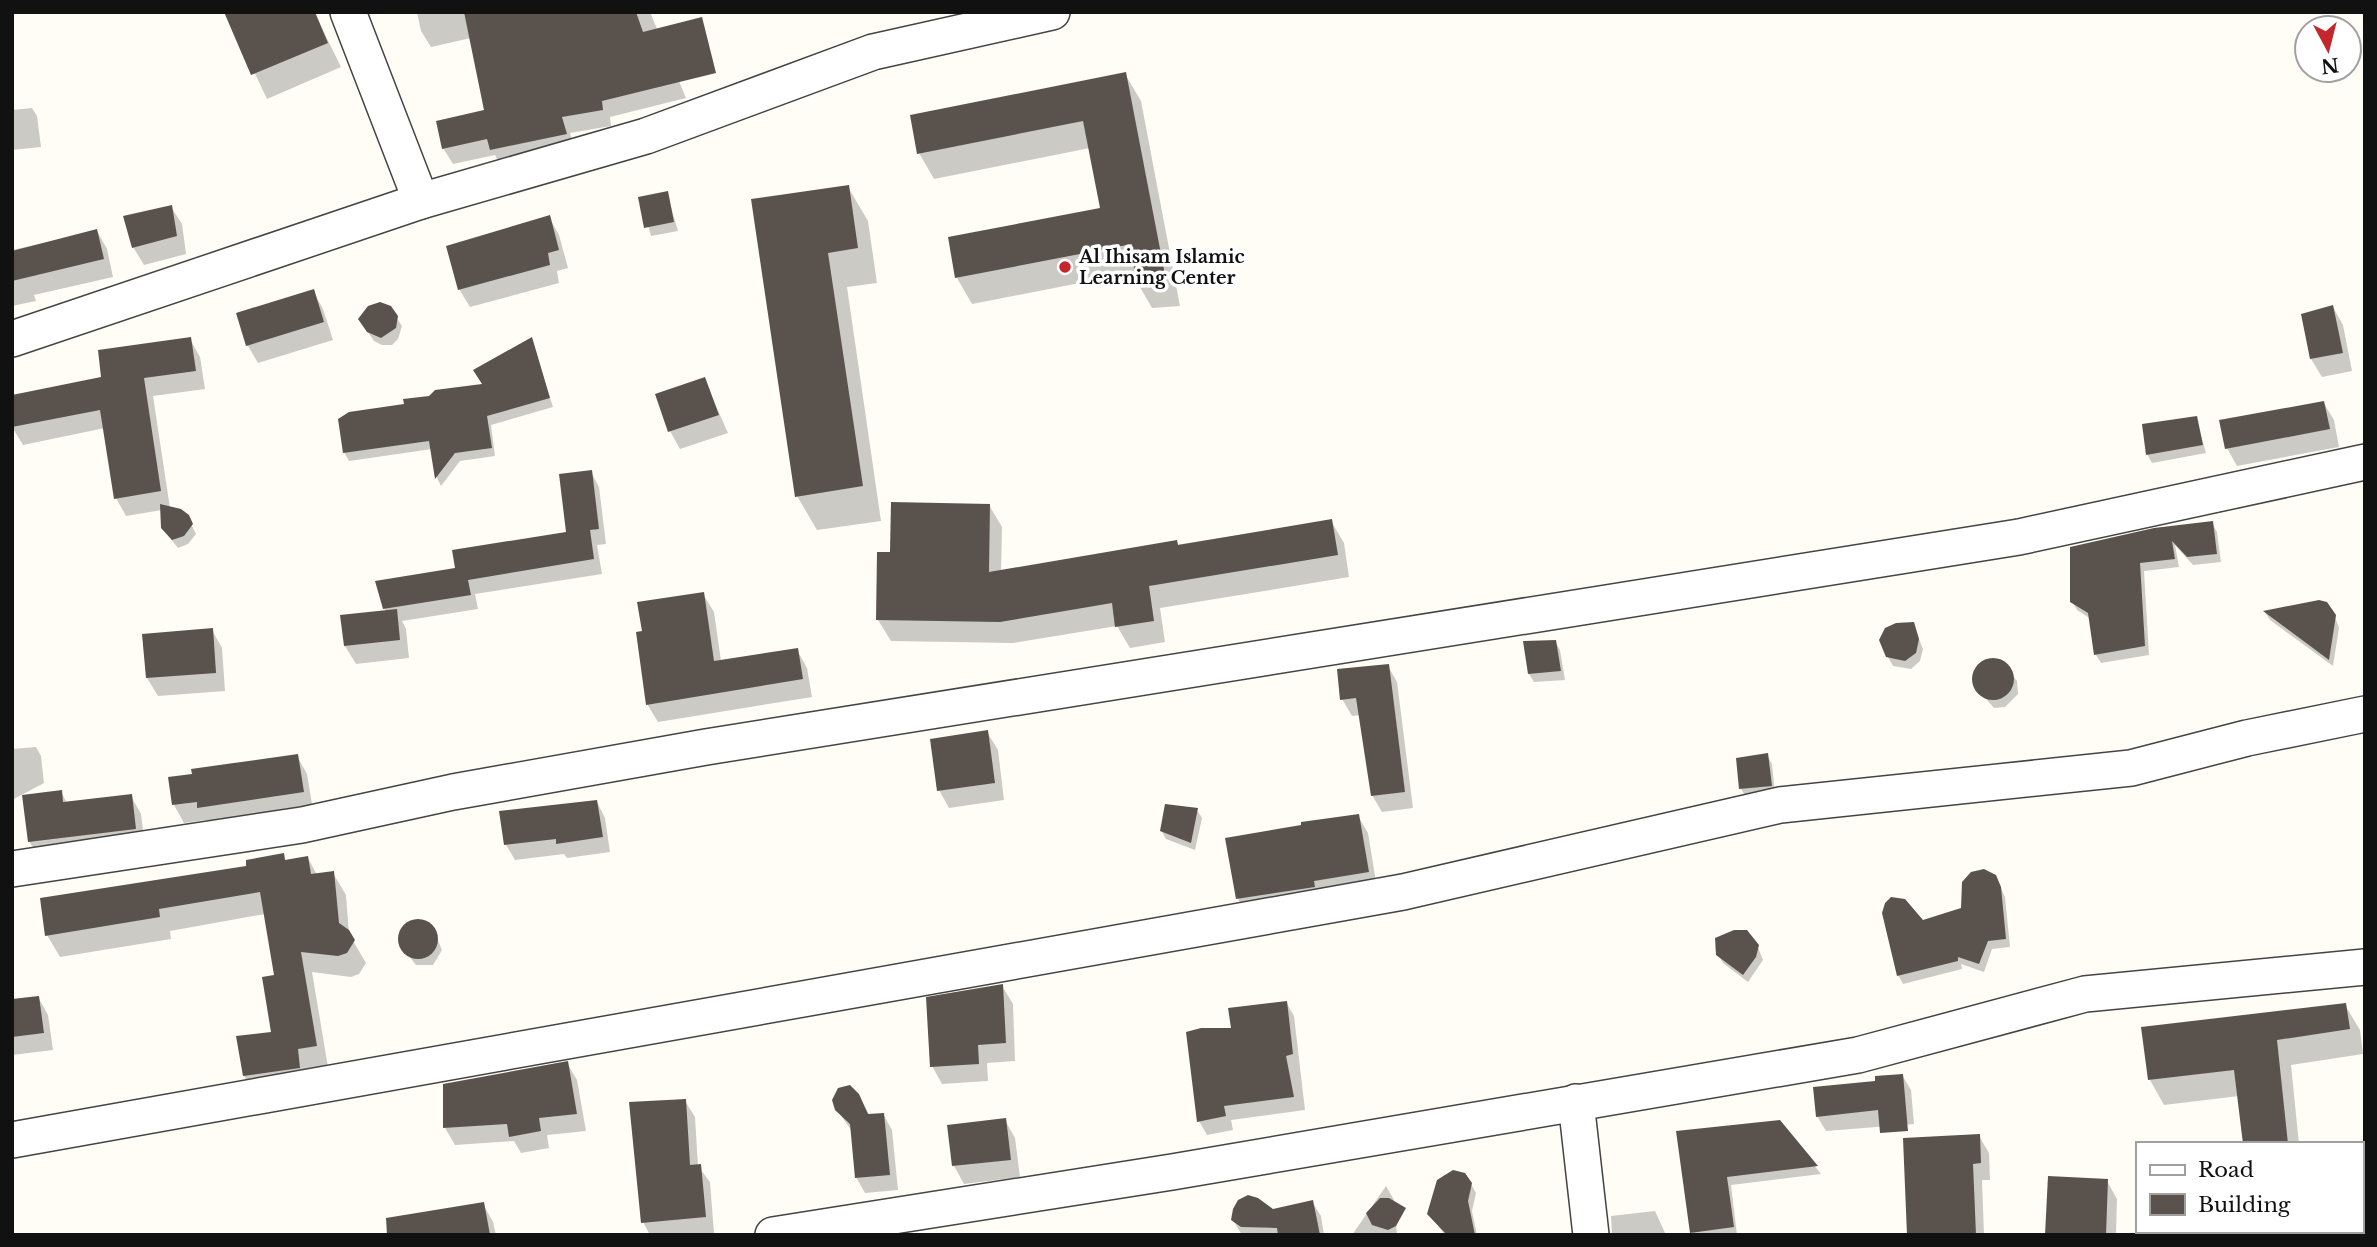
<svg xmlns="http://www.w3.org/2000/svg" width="2377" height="1247" font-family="'Libre Baskerville',serif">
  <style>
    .shadow { fill: #0003 }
    .building { fill: #5a524d }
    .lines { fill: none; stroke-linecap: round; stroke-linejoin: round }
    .minor-casing { stroke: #444; stroke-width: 38 }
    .minor { stroke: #fff; stroke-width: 35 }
    .poi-dot { fill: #c4262e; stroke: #fff; stroke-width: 2.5 }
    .labels { text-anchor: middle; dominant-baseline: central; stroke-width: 7; stroke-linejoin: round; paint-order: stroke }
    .poi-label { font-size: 18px; font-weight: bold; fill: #111; stroke: #fff; text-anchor: start }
  </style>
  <rect width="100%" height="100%" fill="#fffdf5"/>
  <g class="shadow">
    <path d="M226,12H314L341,67L267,99Z"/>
    <path d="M417,12H650L686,98L610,117L611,126L570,133L575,150L500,165L495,155L453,164L443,148L486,111L471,38L431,47L421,31Z"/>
    <path d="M1125,74L1141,101L1180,306L1152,308L1137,282L1136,272L972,304L957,278L1102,209L1090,148L934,179L919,153Z"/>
    <path d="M32,108L37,116L41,147L12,150V110Z"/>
    <path d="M848,187L868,221L877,283L847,287L881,521L817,530L797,496L753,201Z"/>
    <path d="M667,193L678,231L651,236L640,198Z"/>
    <path d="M171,207L182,224L186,254L144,265L133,247Z"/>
    <path d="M549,217L559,235L568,268L557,271L559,283L470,307L459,289Z"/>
    <path d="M97,231L107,249L113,277L34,295L36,301L12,306V250Z"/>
    <path d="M313,291L323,309L333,340L258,363L248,346L238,314Z"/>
    <path d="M2333,307L2343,325L2352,371L2322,377L2311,359Z"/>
    <path d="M396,317L402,326L398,339L392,345H382L374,341L365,328Z"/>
    <path d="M190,339L200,357L205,389L153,396L170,508L187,516L196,534L188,544L178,548L162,528V510L126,516L116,498L105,428L23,445L12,427V396L103,378Z"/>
    <path d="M531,339L553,407L491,425L495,456L460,461L441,486L437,478L432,449L349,461L344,452L406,406L485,386Z"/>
    <path d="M704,379L728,433L680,449L670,431Z"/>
    <path d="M2323,402L2334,420L2339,447L2237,466L2227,448Z"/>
    <path d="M2196,418L2206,453L2152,463L2147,454Z"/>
    <path d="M591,472L599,487L606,544L597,545L602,574L475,594L478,609L402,621L406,629L409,658L356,664L345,646L387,612L384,608L457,570L568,534Z"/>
    <path d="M989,505L1002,527L1001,572L1331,521L1344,543L1349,577L1160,608L1165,642L1130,648L1117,626L1013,643L891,641L878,620L892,554Z"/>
    <path d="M2212,523L2217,532L2221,562L2193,565L2175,545L2179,567L2144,571L2149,655L2101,663L2096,655L2091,619L2077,610L2072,601V548Z"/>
    <path d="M703,594L714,612L721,661L797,650L807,668L812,697L658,722L647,704L644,633Z"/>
    <path d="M2319,602L2332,609L2339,628L2333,666L2270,620L2265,612Z"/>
    <path d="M1913,624L1923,649L1920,661L1911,669L1893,666L1888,657Z"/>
    <path d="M212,630L222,648L225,691L158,696L147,678Z"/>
    <path d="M1555,641L1560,650L1565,680L1534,682L1529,674Z"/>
    <path d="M1995,659L2002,661L2017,681L2018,694L2005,707L1994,708L1975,686L1974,673L1982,662Z"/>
    <path d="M1388,666L1397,682L1413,808L1382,812L1372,795L1361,715L1352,716L1342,699Z"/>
    <path d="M987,732L998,750L1004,800L949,808L939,790Z"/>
    <path d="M36,747L41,756L44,783L12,800V749Z"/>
    <path d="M1767,755L1772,764L1775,794L1746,797L1741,789Z"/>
    <path d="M297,756L307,774L313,810L209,825L206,820L184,823L174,805L194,775Z"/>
    <path d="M61,792L67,803L131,796L141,814L145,846L40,859L29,841Z"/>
    <path d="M597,802L605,818L610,852L567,858L564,854L515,860L506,845L501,813Z"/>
    <path d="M1197,810L1202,818L1195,850L1166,839L1161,830Z"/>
    <path d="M1358,816L1368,833L1377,888L1247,915L1238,899Z"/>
    <path d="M283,855L286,861L308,858L317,875L333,873L346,895L349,934L366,963L359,974L351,977L312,972L328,1067L257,1097L244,1076L273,1033L276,976L265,914L170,931L171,939L60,957L47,935Z"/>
    <path d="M2000,886L2005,897L2010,947L1992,949L1984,972L1961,964L1962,969L1903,984L1898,975L1922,922L1963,910Z"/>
    <path d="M424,922L433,929L442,950L433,965H416L398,942L408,923Z"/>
    <path d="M1746,932L1755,940L1763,960L1748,982L1723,963L1718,954Z"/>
    <path d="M1002,986L1013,1004L1015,1061L987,1063L988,1081L942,1084L932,1066Z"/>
    <path d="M38,997L48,1015L53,1050L12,1055V1001Z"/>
    <path d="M1286,1002L1294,1016L1305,1110L1231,1120L1233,1130L1207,1135L1199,1121L1233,1030Z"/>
    <path d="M2345,1005L2360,1030L2363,1054L2291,1065L2299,1144H2245L2239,1096L2164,1105L2150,1080Z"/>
    <path d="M567,1063L577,1080L586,1131L547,1135L549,1148L521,1153L514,1141L455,1145L445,1128Z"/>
    <path d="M1902,1075L1911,1090L1914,1124L1826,1131L1817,1116L1877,1083Z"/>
    <path d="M850,1087L858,1095L870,1116L883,1114L892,1130L898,1190L865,1193L856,1177L852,1131L836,1109L835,1094Z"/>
    <path d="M685,1101L695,1117L698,1166L710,1182L714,1233L650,1235L643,1222Z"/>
    <path d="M1005,1120L1015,1138L1020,1177L964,1184L954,1166Z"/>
    <path d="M1780,1122L1821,1174L1731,1185L1737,1235H1693L1678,1132Z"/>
    <path d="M1979,1136L1989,1153L1990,1180H1982L1984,1235H1950Z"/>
    <path d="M1453,1172L1471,1184L1476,1193L1472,1211L1477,1235H1445L1429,1214L1443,1176Z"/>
    <path d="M2107,1181L2117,1199L2116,1235H2047Z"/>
    <path d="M1386,1186L1394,1200L1397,1235H1352Z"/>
    <path d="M1312,1202L1321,1216L1324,1235H1242L1233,1220Z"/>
    <path d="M483,1204L493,1222L496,1235H419Z"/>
    <path d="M1655,1211L1666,1235H1612L1611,1216Z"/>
  </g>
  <g class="building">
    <path d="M224,12H315L328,43L251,75Z"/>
    <path d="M464,12H636L643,32L702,17L716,73L602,101L603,110L562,117L567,134L490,150L487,139L442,149L436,121L484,110Z"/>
    <path d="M1126,72L1166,280L1135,282L1132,244L955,278L948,237L1100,208L1083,121L917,154L910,115Z"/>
    <path d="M849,185L858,248L828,253L863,486L795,497L751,199Z"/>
    <path d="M668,191L674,222L644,228L638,197Z"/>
    <path d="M172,205L177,236L132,248L123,216Z"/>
    <path d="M550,215L559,250L548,253L550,265L458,290L446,246Z"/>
    <path d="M97,229L104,259L12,281V251Z"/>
    <path d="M314,289L324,322L246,346L236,313Z"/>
    <path d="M380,302L391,306L398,316L396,328L381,338L367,332L358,319L368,306Z"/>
    <path d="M2333,305L2343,353L2310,359L2301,314Z"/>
    <path d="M191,337L196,371L144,378L161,491L114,499L100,410L12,427V395L101,377L98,350Z"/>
    <path d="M532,337L550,398L487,416L492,448L455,453L435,479L429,441L343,453L338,419L349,412L404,404L403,399L429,396L435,390L482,384L473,370Z"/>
    <path d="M705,377L719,415L668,432L655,394Z"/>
    <path d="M2324,401L2330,429L2225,449L2219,420Z"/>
    <path d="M2197,416L2203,445L2146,455L2142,424Z"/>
    <path d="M592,470L599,529L590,530L594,559L468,580L471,595L383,609L375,581L455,568L452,550L566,532L559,474Z"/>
    <path d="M891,502L990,504L989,572L1177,540L1178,545L1332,519L1338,555L1149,586L1154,621L1115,627L1112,603L1000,622L876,620L877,552H890Z"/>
    <path d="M160,504L181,509L189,515L193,524L184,536L172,540L161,528Z"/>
    <path d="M2213,521L2217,554L2187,557L2172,541L2175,559L2140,563L2145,646L2094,655L2088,613L2070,602V547L2154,528Z"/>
    <path d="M704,592L714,661L798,648L803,679L646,705L636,632L642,631L637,602Z"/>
    <path d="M2319,600L2327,602L2336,615L2329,660L2263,611Z"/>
    <path d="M397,609L400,640L344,646L340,615Z"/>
    <path d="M1914,622L1919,639L1916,653L1905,661L1886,657L1879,640L1885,628L1896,623Z"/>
    <path d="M213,628L216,673L146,678L142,634Z"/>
    <path d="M1556,640L1561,671L1528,674L1523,641Z"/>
    <circle cx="1993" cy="679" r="21"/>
    <path d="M1389,664L1405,792L1371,796L1356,698L1340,700L1337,669Z"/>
    <path d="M988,730L995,783L937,791L930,739Z"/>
    <path d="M1768,753L1772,786L1739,789L1736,758Z"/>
    <path d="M298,754L304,792L197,808V802L172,805L168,777L192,774L191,769Z"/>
    <path d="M62,790L63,802L132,794L136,829L28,842L22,795Z"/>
    <path d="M597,800L603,837L556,844V839L504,845L499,811Z"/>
    <path d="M1165,804L1198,808L1191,843L1160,831Z"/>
    <path d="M1359,814L1369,872L1314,881L1315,887L1236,899L1225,838L1301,825V822Z"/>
    <path d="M284,853L285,860L308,856L311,874L334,871L339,923L349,930L355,940L347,953L338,956L301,952L317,1046L298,1049L300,1068L243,1076L236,1036L271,1032L262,977L274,975L260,892L159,909L160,917L45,936L40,898L246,866V860Z"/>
    <path d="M1984,869L1996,875L2001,887L2006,939L1988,941L1979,964L1958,957V961L1897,976L1882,913L1885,903L1891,897L1905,899L1923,920L1961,908L1962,882L1971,872Z"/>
    <circle cx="418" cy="939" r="20"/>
    <path d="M1734,930H1747L1759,945L1756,957L1743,975L1716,955L1715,938Z"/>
    <path d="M1003,984L1006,1043L978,1045L979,1064L930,1067L926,997Z"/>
    <path d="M39,996L44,1033L12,1037V999Z"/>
    <path d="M1287,1001L1293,1054L1286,1056L1294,1097L1224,1106L1226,1116L1197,1122L1186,1032L1201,1028H1231L1228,1008Z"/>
    <path d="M2346,1003L2350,1029L2277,1040L2288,1144H2243L2234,1070L2148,1080L2141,1027Z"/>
    <path d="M568,1061L577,1114L539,1118L541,1131L509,1137L507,1124L443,1128V1084Z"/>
    <path d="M1903,1074L1908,1131L1880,1133L1878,1110L1816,1117L1813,1087L1875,1081V1076Z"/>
    <path d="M850,1085L859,1094L868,1114L884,1113L890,1175L855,1178L850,1124L835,1110L832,1100L838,1088Z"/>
    <path d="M686,1099L690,1165L701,1164L706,1217L641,1223L629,1102Z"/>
    <path d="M1006,1118L1011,1160L952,1166L947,1125Z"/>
    <path d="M1780,1120L1818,1166L1727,1177L1734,1227L1690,1233L1676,1131Z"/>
    <path d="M1980,1134L1981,1163L1973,1164L1976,1235H1907L1903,1138Z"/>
    <path d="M1453,1170L1465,1173L1472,1183L1468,1201L1475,1235H1447L1427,1214L1437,1180Z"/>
    <path d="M2048,1176L2108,1179L2106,1235H2045Z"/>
    <path d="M1248,1195L1258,1198L1273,1209L1313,1200L1320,1235H1278L1277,1228L1241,1227L1231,1220L1233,1209L1238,1200Z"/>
    <path d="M1380,1198H1389L1406,1208L1396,1226L1388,1230L1372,1225L1366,1213Z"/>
    <path d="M484,1202L490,1235H387L386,1218Z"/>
  </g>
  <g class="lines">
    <g class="minor-casing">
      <g id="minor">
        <path d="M348,12L421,201"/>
        <path d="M12,339L421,201L646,136L873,52L1052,12"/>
        <path d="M12,869L302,825L453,792L706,747L2019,537L2365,462"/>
        <path d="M1576,1102L1591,1235"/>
        <path d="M12,1140L1403,892L1780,805L2131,768L2247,738L2365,714"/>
        <path d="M773,1235L1172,1172L1858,1055L2085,994L2365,967"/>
      </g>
    </g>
    <use href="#minor" class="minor"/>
  </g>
  <circle class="poi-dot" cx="1065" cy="267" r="7"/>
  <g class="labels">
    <g class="poi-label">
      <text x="1079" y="257">Al Ihisam Islamic<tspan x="1079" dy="21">Learning Center</tspan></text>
    </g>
  </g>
  <rect width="2377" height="1247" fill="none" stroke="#111111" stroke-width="28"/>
  <rect x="2136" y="1142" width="228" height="91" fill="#ffffff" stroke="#a0a0a0" stroke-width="2"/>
  <rect x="2150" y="1165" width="35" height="10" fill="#ffffff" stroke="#a0a0a0" stroke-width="2"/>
  <text x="2198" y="1177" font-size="21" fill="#111111">Road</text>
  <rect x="2150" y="1194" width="35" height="21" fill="#5a524d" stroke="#a0a0a0" stroke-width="2"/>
  <text x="2198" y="1212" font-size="21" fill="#111111">Building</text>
  <g transform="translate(2328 49) rotate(173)"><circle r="33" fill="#ffffff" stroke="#a0a0a0" stroke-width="2"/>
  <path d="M0-5L12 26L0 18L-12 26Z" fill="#c4262e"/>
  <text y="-10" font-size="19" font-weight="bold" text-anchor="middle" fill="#111111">N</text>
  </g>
</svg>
